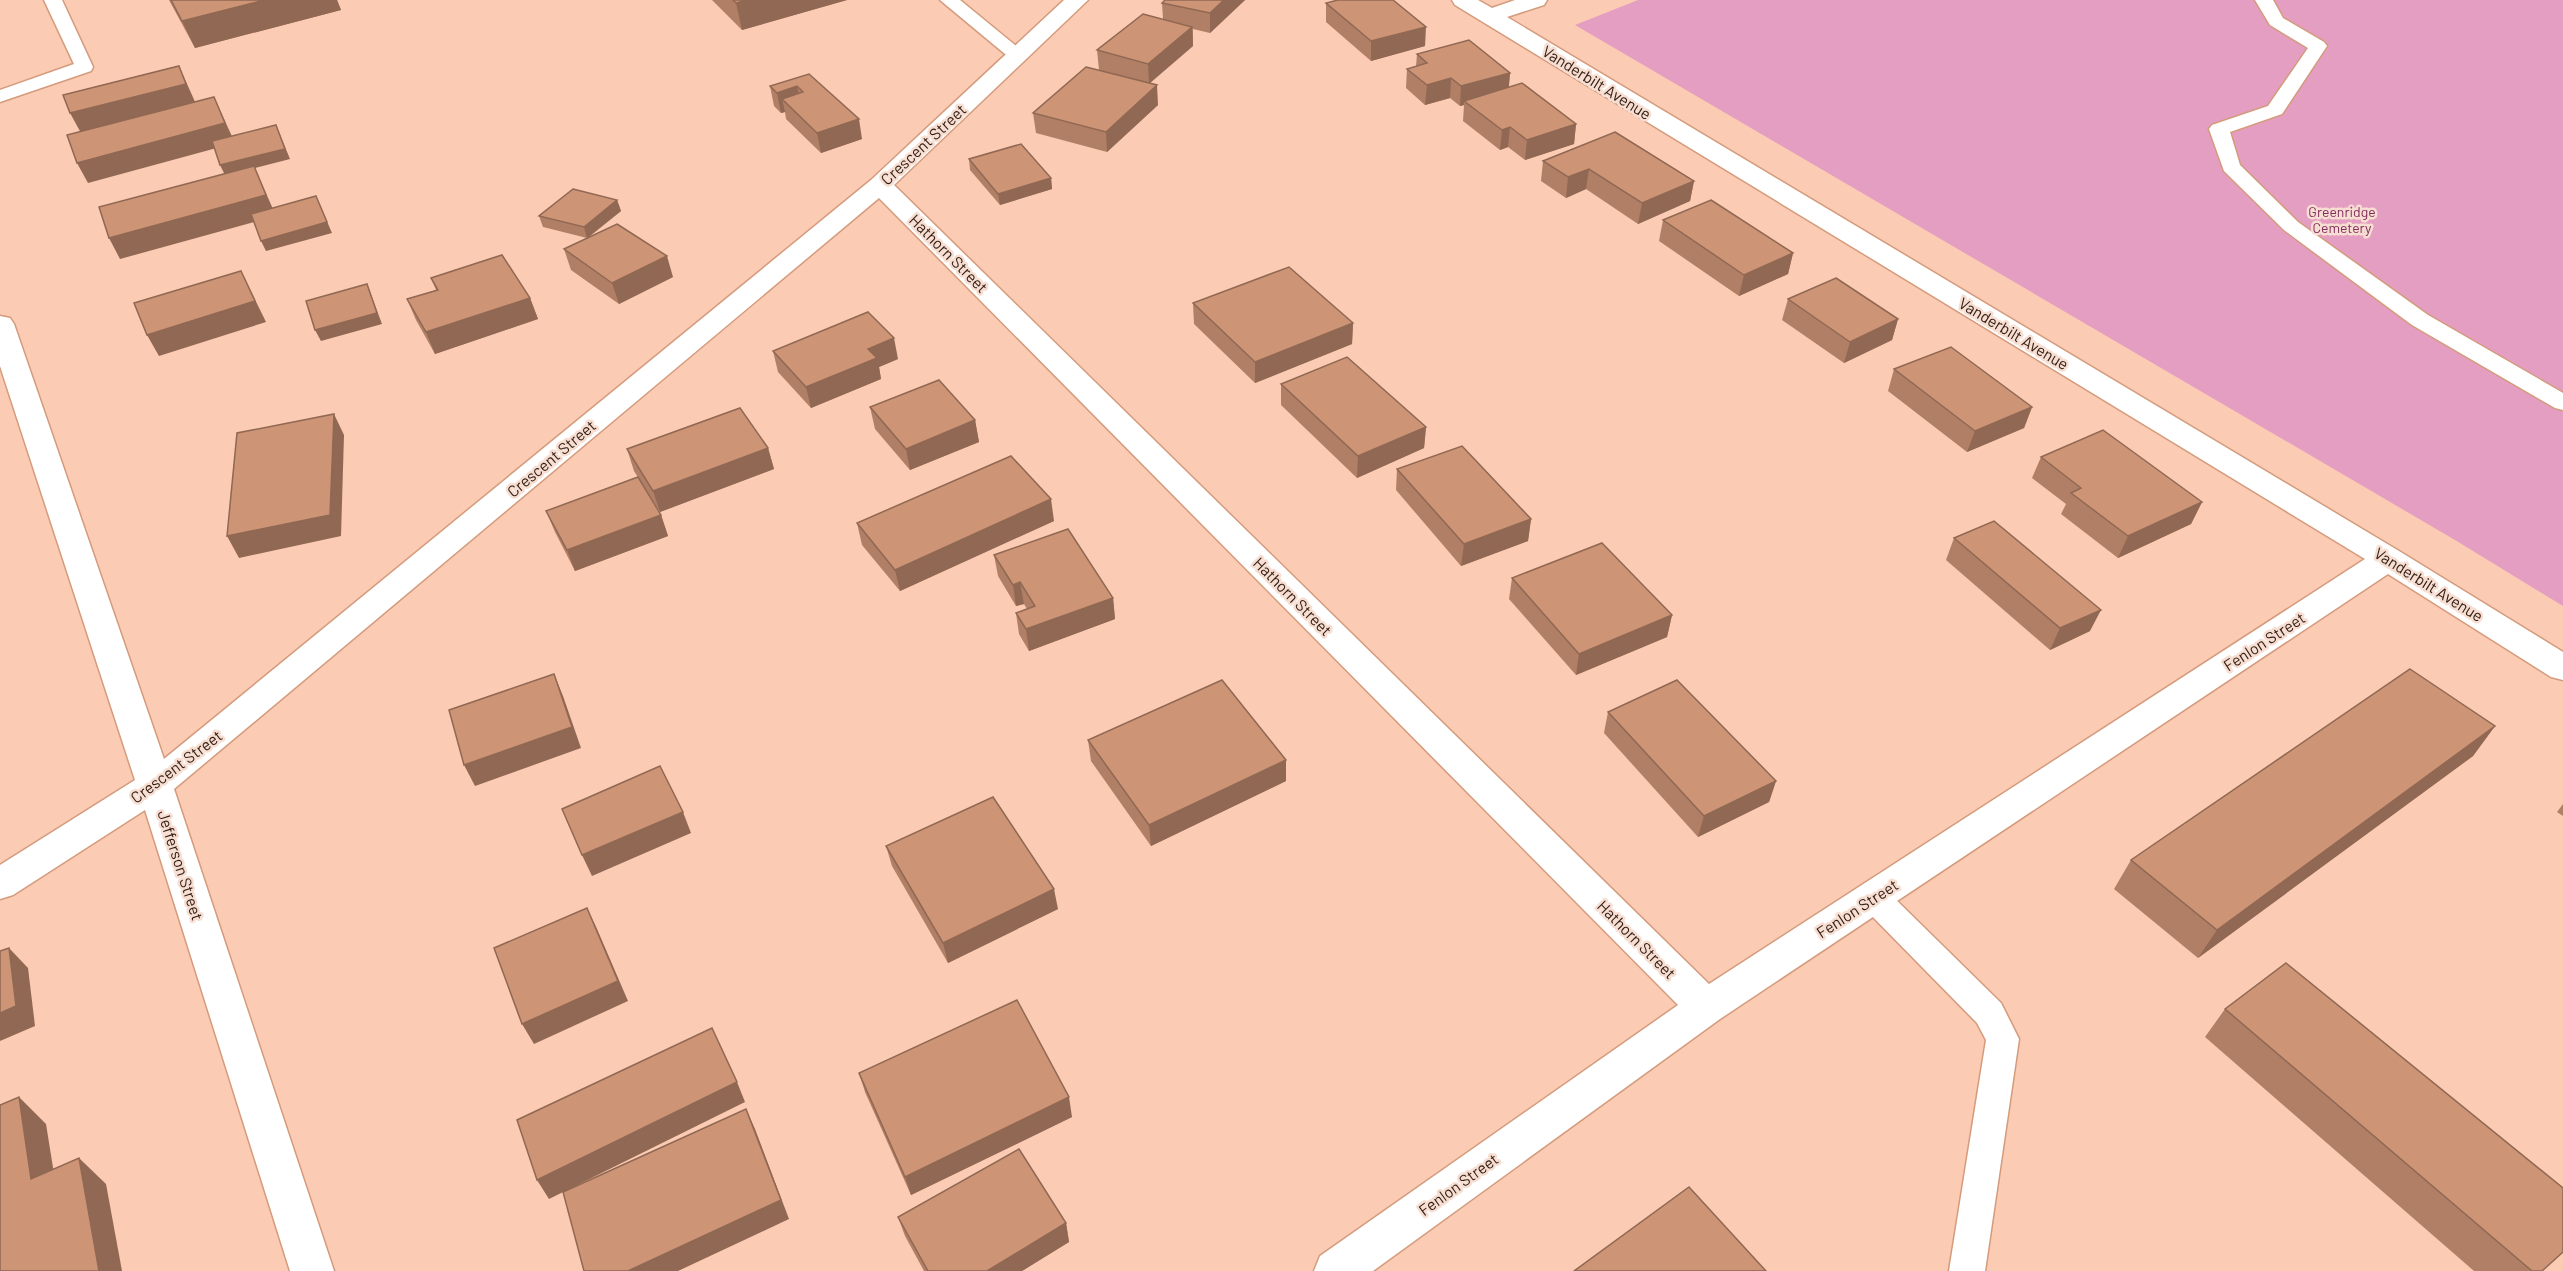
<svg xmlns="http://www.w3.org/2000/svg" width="2563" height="1271" font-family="Barlow,sans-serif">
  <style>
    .green { fill: #e49ec1 }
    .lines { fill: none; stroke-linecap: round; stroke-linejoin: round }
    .lane-casing { stroke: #d49b7d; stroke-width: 3 }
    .street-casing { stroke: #d49b7d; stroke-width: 3 }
    .lane { fill: #fff; fill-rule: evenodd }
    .street { fill: #fff; fill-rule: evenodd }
    .wall { fill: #b07f65 }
    .shaded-wall { fill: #906853 }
    .building { fill: #cd9476; stroke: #906853; stroke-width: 1.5 }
    .labels { text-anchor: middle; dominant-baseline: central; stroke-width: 5; stroke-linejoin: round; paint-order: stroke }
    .far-park-label { font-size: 14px; fill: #842c5f; stroke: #f7ded2 }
    .street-label { font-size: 16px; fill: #321c11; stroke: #f7ded2 }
  </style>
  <rect width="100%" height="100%" fill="#fbcbb3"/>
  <path class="green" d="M1638,0H2563V606L2455,540L1575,25Z"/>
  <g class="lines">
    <g class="lane-casing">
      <g id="lane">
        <path d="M44,0H62L93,67L91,71L0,102V90L74,64Z"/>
        <path d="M940,0H960L1027,55L1025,59H1011Z"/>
        <path d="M2255,0H2273L2283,18L2324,42L2327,46L2282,114L2230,132L2240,165L2298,222L2428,315L2563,393V410L2555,408L2412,325L2284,230L2224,171L2209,129L2212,125L2268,106L2308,48L2270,25Z"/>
        <path d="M1873,884L1884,888L2001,1003L2019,1039L1985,1271H1949L1986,1040L1977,1023L1862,906L1858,897L1862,888Z"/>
      </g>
    </g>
    <g class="street-casing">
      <path id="street" d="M1064,0H1088L894,185L1709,984L2365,559L1455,5L1452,0H1478L1492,8L1515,0H1547L1544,5L1507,17L2399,551L2563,652V680L2551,677L2388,574L1720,1019L1373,1271H1314L1320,1256L1678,1005L879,198L174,789L334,1271H290L145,810L13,895L0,899V865L135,780L0,366V316L10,318L14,324L164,759L871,180Z"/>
    </g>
    <use href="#lane" class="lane"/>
    <use href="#street" class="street"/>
  </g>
  <g class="wall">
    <path d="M169,0H337L341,10L195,48Z"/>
    <path d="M712,0H847L742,30Z"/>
    <path d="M1165,0H1245L1210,33L1193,29V46L1149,83L1158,105L1107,152L1036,133L1033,113L1138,81L1099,70L1097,50L1163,19L1162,3Z"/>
    <path d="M1326,3L1425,46L1371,61L1326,22Z"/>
    <path d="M1417,54L1510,73L1509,87L1576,124L1574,144L1525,160L1508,147L1500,150L1463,121L1464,105L1460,106L1450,98L1425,105L1406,88L1407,69L1416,66Z"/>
    <path d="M809,74L862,139L821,153L786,119L785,112L781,113L774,106L770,86Z"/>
    <path d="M969,159L1051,178L1052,189L1000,205L970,170Z"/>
    <path d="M1543,161L1694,181L1690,201L1638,224L1586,189L1566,198L1541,181Z"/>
    <path d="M617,200L621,211L589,237L673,277L619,304L571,270L564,249L587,238L543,227L539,216Z"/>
    <path d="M1663,220L1793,253L1788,274L1739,296L1659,241Z"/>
    <path d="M431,278L530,298L538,319L435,354L416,320L407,299L436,290Z"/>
    <path d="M1788,299L1898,319L1892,340L1844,363L1782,320Z"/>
    <path d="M1193,303L1353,323L1352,344L1255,383L1194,324Z"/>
    <path d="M773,351L898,359L879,367L881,379L811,408L778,372Z"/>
    <path d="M1894,369L2032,407L2024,428L1967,452L1888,391Z"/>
    <path d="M1281,384L1426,427L1424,448L1357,478L1281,405Z"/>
    <path d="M870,407L975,420L979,442L910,470L875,429Z"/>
    <path d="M768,448L774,469L660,512L634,471L627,449Z"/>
    <path d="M2041,457L2202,502L2191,524L2118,558L2061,514L2066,504L2032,478Z"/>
    <path d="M1397,469L1531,519L1528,541L1461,566L1396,490Z"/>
    <path d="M546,511L661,515L668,536L575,571L555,532Z"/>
    <path d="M1054,521L900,591L862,545L857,523Z"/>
    <path d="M1954,538L2090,631L2050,650L1946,560Z"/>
    <path d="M994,555L1113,598L1115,619L1029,651L1019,634L1016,613L1027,609L1024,604L1016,606L998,576Z"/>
    <path d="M1512,578L1672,615L1667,637L1576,675L1509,599Z"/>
    <path d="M1608,712L1776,781L1769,802L1698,837L1604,733Z"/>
    <path d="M2495,726L2473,756L2198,958L2114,889L2131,860Z"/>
    <path d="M1088,740L1286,781L1151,846L1091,761Z"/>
    <path d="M2563,804V816L2557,812Z"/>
    <path d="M886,846L1058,909L948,963L892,866Z"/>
    <path d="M2225,1009L2542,1271H2474L2205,1037Z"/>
    <path d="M859,1073L1072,1117L911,1195L865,1092Z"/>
    <path d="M898,1217L1066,1223L1069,1242L1022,1271H924L905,1236Z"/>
  </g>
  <g class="shaded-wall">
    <path d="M265,0H337L341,10L195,48L182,21Z"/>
    <path d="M748,0H847L742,30L736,3Z"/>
    <path d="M1224,0H1245L1210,33V13Z"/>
    <path d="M1192,27L1193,46L1149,84L1148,64Z"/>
    <path d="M1426,27L1425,46L1371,61V41Z"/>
    <path d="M179,66L196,104L81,133L70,113Z"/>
    <path d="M1510,73L1508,93L1464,101V105L1460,106L1461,86Z"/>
    <path d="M1451,78L1450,98L1425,105L1427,85Z"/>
    <path d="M1157,85L1158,105L1107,152L1106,132Z"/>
    <path d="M797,86L802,106L782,99L785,112L781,113L777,93Z"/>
    <path d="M214,97L235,143L88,183L77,163Z"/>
    <path d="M859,119L862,139L821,153L817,133Z"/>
    <path d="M1576,124L1574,144L1525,160L1527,140Z"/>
    <path d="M276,125L290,159L255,168L276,216L120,259L109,238L225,175L220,165Z"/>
    <path d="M1510,127L1508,147L1500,150L1502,130Z"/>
    <path d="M1589,169L1586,189L1566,198L1568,177Z"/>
    <path d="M1051,178L1052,189L1000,205L998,194Z"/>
    <path d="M1694,181L1690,201L1638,224L1642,203Z"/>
    <path d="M316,196L332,233L266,251L261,241Z"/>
    <path d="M617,200L621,211L587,238L584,227Z"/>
    <path d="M1793,253L1788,274L1739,296L1744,275Z"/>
    <path d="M667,256L673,277L619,304L612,283Z"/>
    <path d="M241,271L266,322L159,356L147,335Z"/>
    <path d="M367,284L382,324L321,341L315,330Z"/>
    <path d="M530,298L538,319L435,354L426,332Z"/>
    <path d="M1898,319L1892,340L1844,363L1850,342Z"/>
    <path d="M1353,323L1352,344L1255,383V362Z"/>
    <path d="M894,338L898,359L879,367L881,379L811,408L806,387L868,349Z"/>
    <path d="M2032,407L2024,428L1967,452L1975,431Z"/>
    <path d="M334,414L344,435L341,536L239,558L227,536Z"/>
    <path d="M975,420L979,442L910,470L906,449Z"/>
    <path d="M1426,427L1424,448L1357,478L1358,456Z"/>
    <path d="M768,448L774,469L660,512L653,491Z"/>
    <path d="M1051,499L1054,521L900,591L895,570Z"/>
    <path d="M2202,502L2191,524L2118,558L2128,536Z"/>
    <path d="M661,515L668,536L575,571L567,550Z"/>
    <path d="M1531,519L1528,541L1461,566L1464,544Z"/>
    <path d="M1020,582L1024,604L1016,606L1013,585Z"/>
    <path d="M1113,598L1115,619L1029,651L1026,629Z"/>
    <path d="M2101,610L2090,631L2050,650L2060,628Z"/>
    <path d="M1672,615L1667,637L1576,675L1579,654Z"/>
    <path d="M554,674L563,696L581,748L475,786L464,765Z"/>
    <path d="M2495,726L2473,756L2198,958L2217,930Z"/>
    <path d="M1286,760V781L1151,846L1149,825Z"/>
    <path d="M1776,781L1769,802L1698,837L1704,816Z"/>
    <path d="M683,812L691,833L592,876L582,855Z"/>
    <path d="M1054,889L1058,909L948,963L943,943Z"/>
    <path d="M587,908L597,929L628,1001L534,1044L522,1024Z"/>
    <path d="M9,948L28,968L35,1026L0,1041V1013Z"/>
    <path d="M737,1082L745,1102L549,1199L537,1180Z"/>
    <path d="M19,1097L46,1124L59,1205L31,1179Z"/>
    <path d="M1069,1097L1072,1117L911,1195L905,1177Z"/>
    <path d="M746,1109L755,1129L789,1219L678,1271H628Z"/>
    <path d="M79,1158L106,1184L122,1271H99Z"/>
    <path d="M1066,1223L1069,1242L1022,1271H987Z"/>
  </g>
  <g class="building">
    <path d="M171,0H265L182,21Z"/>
    <path d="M733,0H748L736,3Z"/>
    <path d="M1165,0H1224L1210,13L1162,3Z"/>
    <path d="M1338,0H1393L1426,27L1371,41L1326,3Z"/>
    <path d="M1143,14L1192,27L1148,64L1097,50Z"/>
    <path d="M1469,40L1510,73L1461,86L1451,78L1427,85L1407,69L1427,63L1417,54Z"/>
    <path d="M179,66L186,84L70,113L63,95Z"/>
    <path d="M1086,67L1157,85L1106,132L1033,113Z"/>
    <path d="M809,74L859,119L817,133L782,99L803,92L797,86L777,93L770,86Z"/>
    <path d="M1522,83L1576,124L1527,140L1510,127L1502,130L1464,101Z"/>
    <path d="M214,97L225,123L77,163L67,135Z"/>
    <path d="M276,125L285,149L220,165L212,141Z"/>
    <path d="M1615,132L1694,181L1642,203L1589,169L1568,177L1543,161Z"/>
    <path d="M1021,144L1051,178L998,194L969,159Z"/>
    <path d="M254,166L266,195L109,238L99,207Z"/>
    <path d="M573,189L617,200L584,227L539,216Z"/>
    <path d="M316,196L327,222L261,241L251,214Z"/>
    <path d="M1711,200L1793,253L1744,275L1663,220Z"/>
    <path d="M617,224L667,256L612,283L564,249Z"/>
    <path d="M502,255L530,298L426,332L407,299L438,290L431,278Z"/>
    <path d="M1289,267L1353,323L1255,362L1193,303Z"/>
    <path d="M241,271L255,301L147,335L134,303Z"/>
    <path d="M1836,278L1898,319L1850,342L1788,299Z"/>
    <path d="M367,284L377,313L315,330L306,301Z"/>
    <path d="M868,312L894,338L868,349L877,358L806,387L773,351Z"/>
    <path d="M1951,347L2032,407L1975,431L1894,369Z"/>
    <path d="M1347,357L1426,427L1358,456L1281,384Z"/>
    <path d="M939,380L975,420L906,449L870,407Z"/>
    <path d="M740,408L768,448L653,491L627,449Z"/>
    <path d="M334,414L330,515L227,536L237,433Z"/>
    <path d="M2103,430L2202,502L2128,536L2071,493L2081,488L2041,457Z"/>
    <path d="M1462,446L1531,519L1464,544L1397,469Z"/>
    <path d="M1011,456L1051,499L895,570L857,523Z"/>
    <path d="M638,477L661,515L567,550L546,511Z"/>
    <path d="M1994,521L2101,610L2060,628L1954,538Z"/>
    <path d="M1068,529L1113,598L1026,629L1016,613L1035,606L1020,582L1013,585L994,555Z"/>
    <path d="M1602,543L1672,615L1579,654L1512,578Z"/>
    <path d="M2410,669L2495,726L2217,930L2131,860Z"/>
    <path d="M554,674L572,727L464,765L449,710Z"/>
    <path d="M1222,680L1286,760L1149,825L1088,740Z"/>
    <path d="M1677,680L1776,781L1704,816L1608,712Z"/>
    <path d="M660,766L683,812L582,855L562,809Z"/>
    <path d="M993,797L1054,889L943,943L886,846Z"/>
    <path d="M587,908L618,981L522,1024L494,948Z"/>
    <path d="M9,948L16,1006L0,1013V951Z"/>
    <path d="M2286,963L2563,1188V1252L2542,1271H2532L2225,1009Z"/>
    <path d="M1017,1000L1069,1097L905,1177L859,1073Z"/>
    <path d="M712,1028L737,1082L537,1180L517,1120Z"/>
    <path d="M19,1097L31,1179L79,1158L99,1271H0V1105Z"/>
    <path d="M746,1109L781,1200L628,1271H584L563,1192Z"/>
    <path d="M1019,1149L1066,1223L987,1271H928L898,1217Z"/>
    <path d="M1689,1187L1766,1271H1574Z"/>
  </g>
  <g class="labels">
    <g class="far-park-label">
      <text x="2342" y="211">Greenridge<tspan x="2342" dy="16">Cemetery</tspan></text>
    </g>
    <g class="street-label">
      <text transform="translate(1597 82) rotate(32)">Vanderbilt Avenue</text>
      <text transform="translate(923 144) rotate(-43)">Crescent Street</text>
      <text transform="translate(949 253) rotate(45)">Hathorn Street</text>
      <text transform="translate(2014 333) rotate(31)">Vanderbilt Avenue</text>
      <text transform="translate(551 458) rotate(-40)">Crescent Street</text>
      <text transform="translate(2429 584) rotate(32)">Vanderbilt Avenue</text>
      <text transform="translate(1293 596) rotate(45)">Hathorn Street</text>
      <text transform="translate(2264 641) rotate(-33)">Fenlon Street</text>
      <text transform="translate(176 766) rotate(-37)">Crescent Street</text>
      <text transform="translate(181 865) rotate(72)">Jefferson Street</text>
      <text transform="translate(1857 908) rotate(-33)">Fenlon Street</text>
      <text transform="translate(1637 939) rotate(45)">Hathorn Street</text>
      <text transform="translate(1458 1184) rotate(-36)">Fenlon Street</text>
    </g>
  </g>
</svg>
